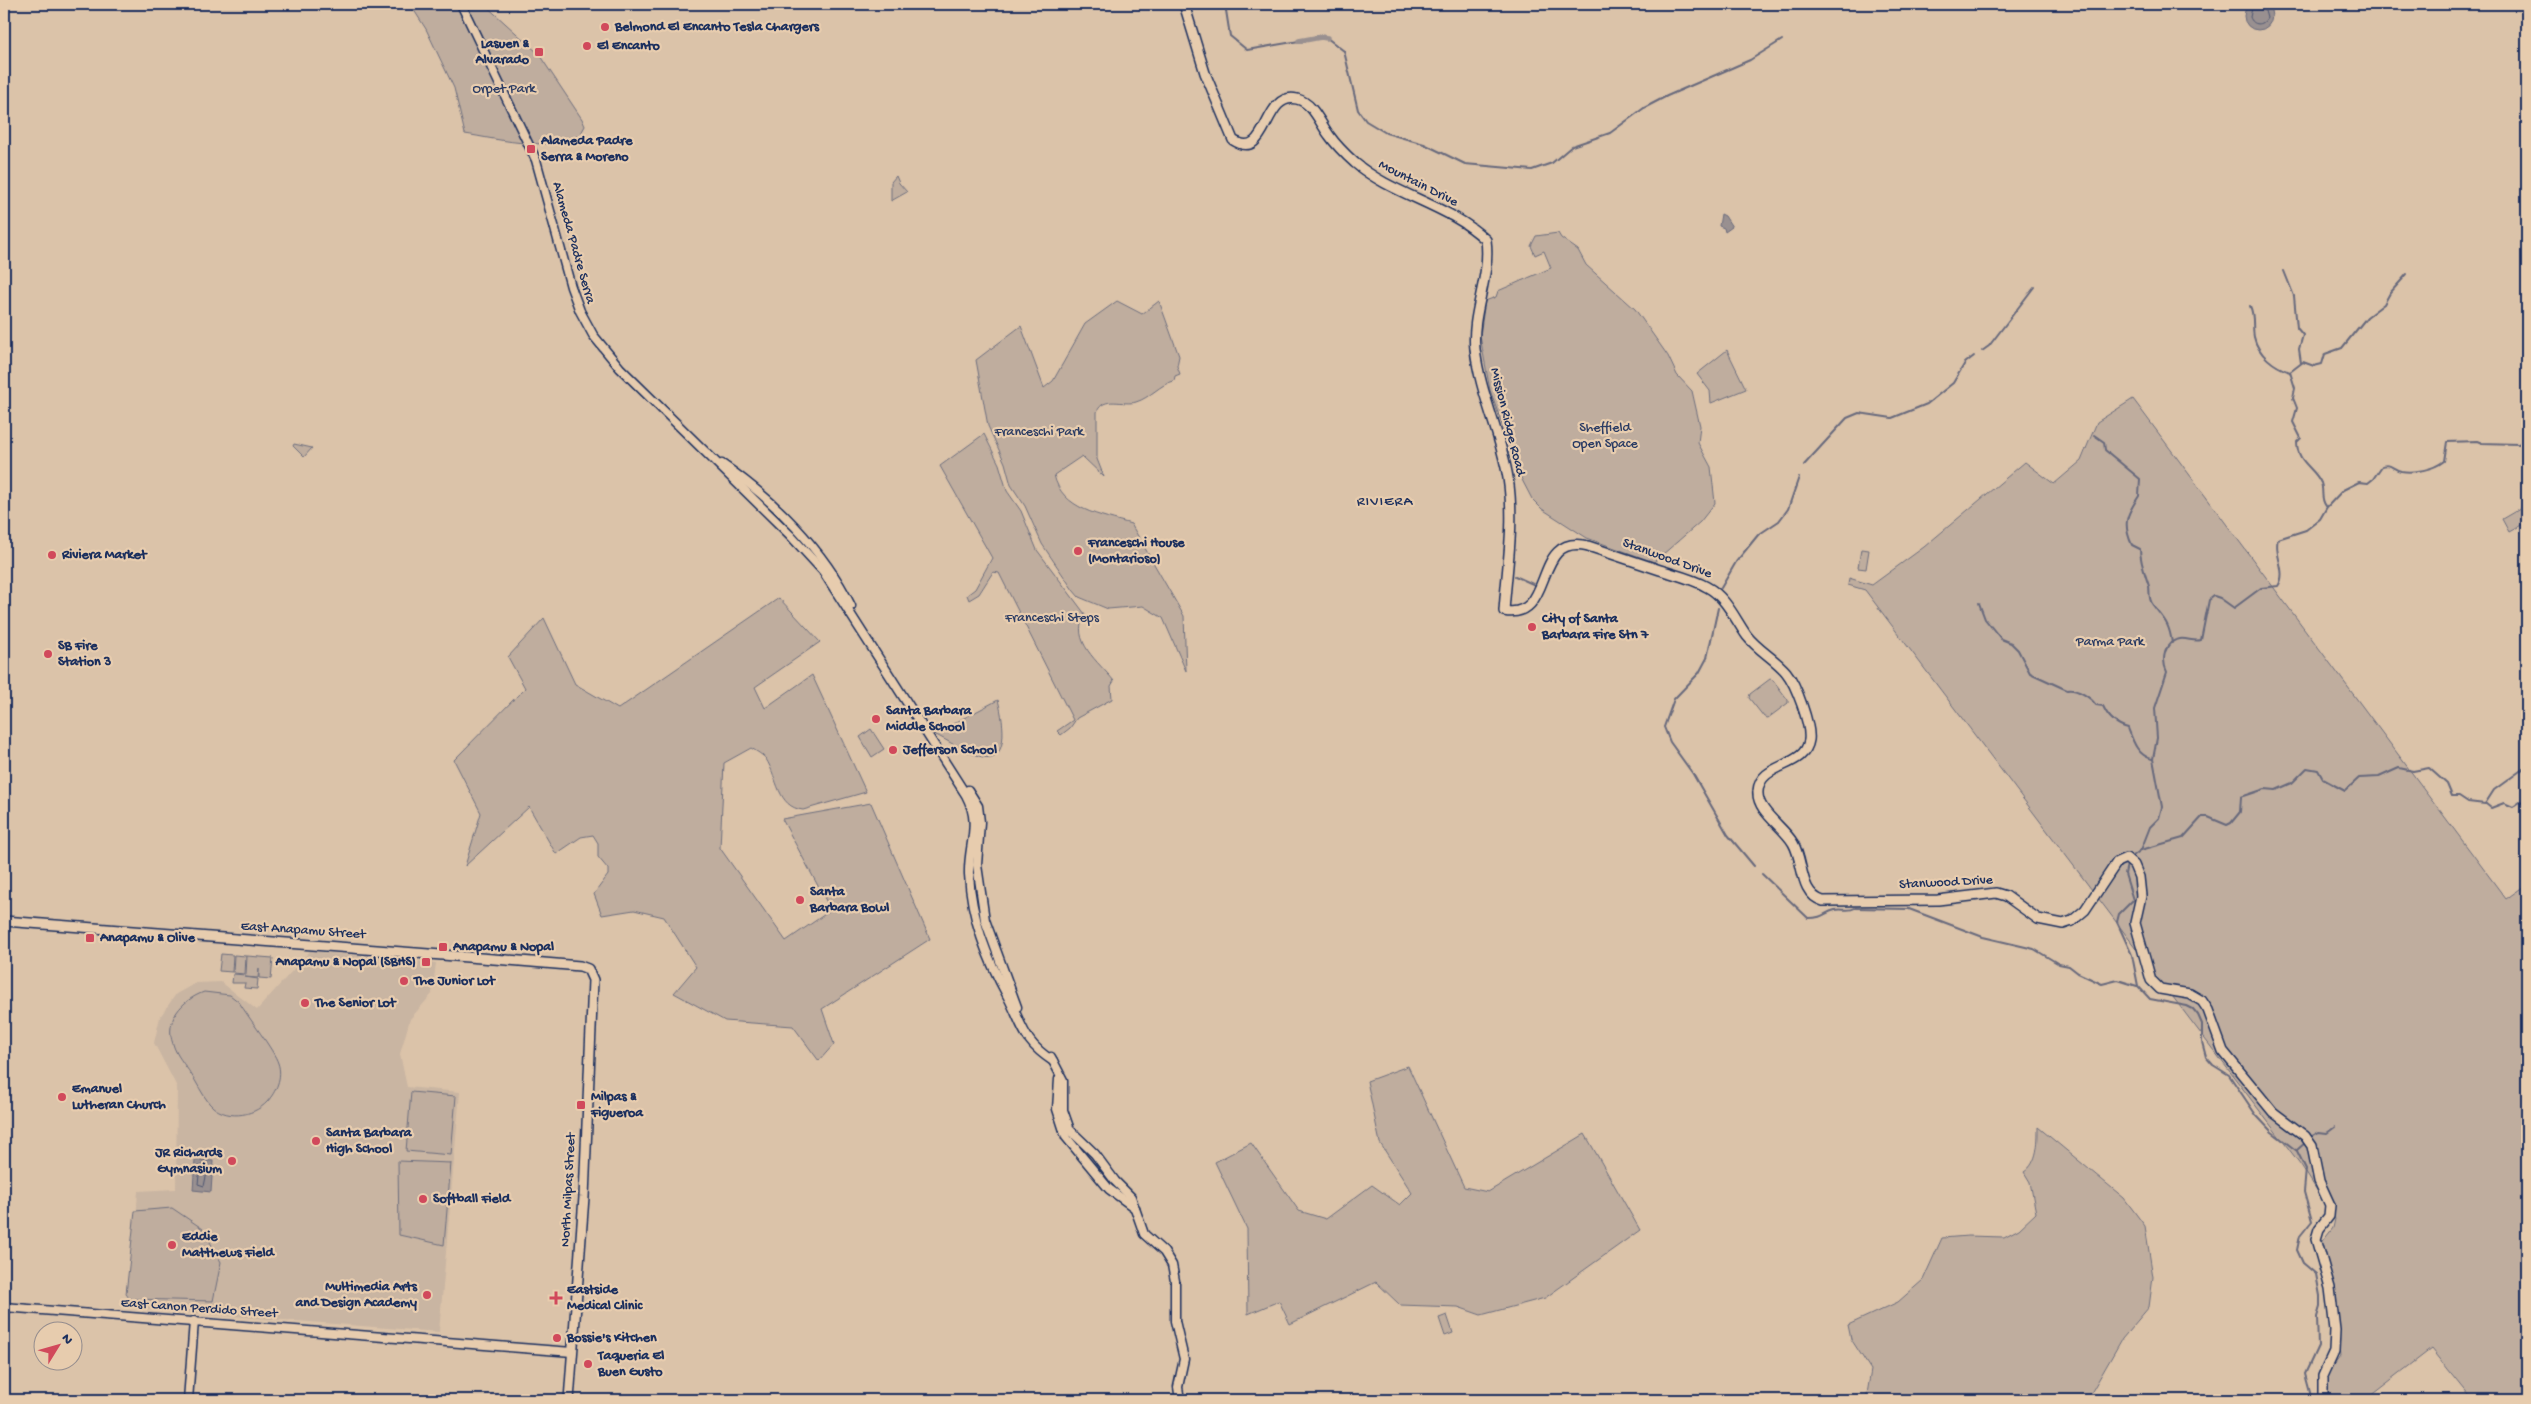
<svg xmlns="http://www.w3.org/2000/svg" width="2531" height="1404" font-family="'Gochi Hand',sans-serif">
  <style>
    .built { fill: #c9b5a2 }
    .green { fill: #bfad9e; stroke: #6d6e7e }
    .water { fill: #999090; stroke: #67697c }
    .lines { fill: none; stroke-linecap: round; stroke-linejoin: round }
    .shore { stroke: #4d5672; stroke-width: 1 }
    .stream { stroke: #67697c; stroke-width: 2 }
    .canal { stroke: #999090; stroke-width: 5.5 }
    .minor-casing { stroke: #1b2f5e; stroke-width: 11 }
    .major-casing { stroke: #1b2f5e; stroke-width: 12 }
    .minor { stroke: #e7ccae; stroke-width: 8 }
    .major { stroke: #e7ccae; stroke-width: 9 }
    .poi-dot { fill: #d1495b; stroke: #e7ccae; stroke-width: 2 }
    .labels { text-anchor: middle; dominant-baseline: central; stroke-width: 4.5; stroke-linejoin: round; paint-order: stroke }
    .poi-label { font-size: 14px; font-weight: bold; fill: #1b2f5e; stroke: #e7ccae; text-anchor: start }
    .park-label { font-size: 14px; fill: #2b3c64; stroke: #e7ccae }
    .street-label { font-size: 14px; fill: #1b2f5e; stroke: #e7ccae }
    .neighbourhood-label { font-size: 15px; letter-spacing: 1px; fill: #1b2f5e; stroke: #e7ccae }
  </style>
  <rect width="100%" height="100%" fill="#dbc3a9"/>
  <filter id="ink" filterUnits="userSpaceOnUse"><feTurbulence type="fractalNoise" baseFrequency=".02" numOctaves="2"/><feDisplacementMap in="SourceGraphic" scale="10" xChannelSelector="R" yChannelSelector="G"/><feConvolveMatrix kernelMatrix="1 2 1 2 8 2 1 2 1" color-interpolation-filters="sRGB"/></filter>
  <g filter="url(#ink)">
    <path class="built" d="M310,951L436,963L432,994L410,1019L400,1054L407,1087L460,1092L439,1332L130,1308L138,1191L176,1189L177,1087L154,1043L160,1017L176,994L196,983L221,982L257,1010Z"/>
    <g class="green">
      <path d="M410,4H484L538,53L582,119L585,126C573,158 492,138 465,134L454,88L426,29Z"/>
      <path d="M896,176L899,183L907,192L891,201V182Z"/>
      <path d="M1558,233L1561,238L1578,250L1586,265L1635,309L1668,356L1677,375L1692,391L1700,426L1698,443L1711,467L1715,503L1700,522L1654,562L1587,538L1542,509L1532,499L1519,474L1490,390L1480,336L1485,301L1496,297L1498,291L1551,268L1544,251L1535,255L1531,246L1536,236Z"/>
      <path d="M1117,301L1142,314L1159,301L1179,356L1177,366L1180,374L1175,376L1174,381C1160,384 1150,398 1136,402C1124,406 1103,395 1097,412V459L1104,477L1082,456L1054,475C1062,510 1101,515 1131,524L1184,616L1186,671L1163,618L1143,606L1108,609L1079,597L1073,590L1042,544L1025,506L1011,485L1005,463L988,426L976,360L1021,326L1044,388L1053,381L1085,324Z"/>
      <path d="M1727,350L1746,389L1711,403L1710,391L1697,374Z"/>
      <path d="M2133,399L2506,899L2527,884V1400H2472L2431,1349L2365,1400H2328L2327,1374L2340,1357L2335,1309L2320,1251L2323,1241L2333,1228L2335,1219L2301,1165L2166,988L2156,987L2151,968L1865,590L1848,585L1849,578L1872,585L1924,547L2025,462L2054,484L2081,461L2097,422Z"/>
      <path d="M984,434L999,464L1007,491L1021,511L1037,550L1085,614C1069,641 1099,662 1114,681L1111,686L1112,699L1077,718L1070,728L1061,735L1057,731L1073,720L999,573L993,572L979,594L969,600L967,595L975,589L992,558L940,466Z"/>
      <path d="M294,444L312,448L304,457L293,446Z"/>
      <path d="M747,484L813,550L827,574L745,489Z"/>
      <path d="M2526,505L2527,522L2509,532L2502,519Z"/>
      <path d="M1861,549L1869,550L1866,569L1858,568Z"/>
      <path d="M779,598L820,642L755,687L765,708L812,675L866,792L803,810C777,807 778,778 766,759C763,755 756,751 751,748L724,763L720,848L786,941L831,910L782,819L871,803L930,939L822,1009L834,1044L819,1061L793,1026L725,1021L674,993L696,967L664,917L634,910L602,915L594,894L608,875V869L598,857V843L593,835L581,837L556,854L529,807L465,866L481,813L454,760L525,688L508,657L544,618L575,684L618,709Z"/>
      <path d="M1770,679L1773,680L1788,700V703L1768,718L1764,717L1749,698L1750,694Z"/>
      <path d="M998,700C1002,714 1012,763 983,757C967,754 949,741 934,734Z"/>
      <path d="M871,729L884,749L872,757L860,737Z"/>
      <path d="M978,823L975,853L996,963L1013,1002L981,932L971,872Z"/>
      <path d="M221,954L233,955L232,972L219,971Z"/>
      <path d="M234,955L246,956L245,974L233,973Z"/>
      <path d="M247,956L273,958L271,979L259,978V968L258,978L245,977L258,979L257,989L244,988L245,983H232L233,974L246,975Z"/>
      <path d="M204,992L230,995L239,1002C248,1017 274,1050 278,1063C283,1077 276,1092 267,1102C253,1117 224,1121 209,1103C202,1094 197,1083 191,1074C185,1065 176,1055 173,1044C164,1020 182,1000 204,992Z"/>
      <path d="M1408,1066L1464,1187L1488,1192L1585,1134L1640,1230L1545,1298L1481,1315L1458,1307L1400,1305L1376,1282L1290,1324L1279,1301L1248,1314L1247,1229L1215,1162L1251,1143L1299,1211L1326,1219L1372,1185L1400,1205L1412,1193L1380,1143L1367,1081Z"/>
      <path d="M411,1092L456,1096L451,1155L406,1151Z"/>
      <path d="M1063,1120L1111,1182L1129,1197L1118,1194L1070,1141Z"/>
      <path d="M2038,1127L2124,1198L2145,1226L2153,1277L2149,1307L2122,1339L2087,1400H1866L1871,1370L1851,1339L1848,1325L1898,1302L1923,1280L1942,1238L1968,1236L2004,1237L2019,1229L2036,1213L2030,1182L2024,1172C2038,1163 2038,1142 2038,1127Z"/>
      <path d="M398,1161L451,1163L444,1245L399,1235Z"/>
      <path d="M172,1208L203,1229L221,1262L213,1301L130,1299L126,1294L135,1211Z"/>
      <path d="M1447,1315L1453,1333L1445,1336L1439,1318Z"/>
    </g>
    <g class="water">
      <circle cx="2258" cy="16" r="14"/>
      <path d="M1721,214L1725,216L1732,227L1725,232L1724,228L1719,226Z"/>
      <path d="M195,1160L213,1161L211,1192L193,1190Z"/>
    </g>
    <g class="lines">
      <g class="shore">
        <path d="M2253,4L2250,17C2253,26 2263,26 2267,18L2263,4"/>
        <path d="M202,1165L208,1168L204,1186L198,1184L200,1167Z"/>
      </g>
      <g class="stream">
        <path d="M1225,4L1230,36L1247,50L1299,41"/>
        <path d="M1327,38L1344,51L1358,110L1366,121L1386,133L1424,144L1465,164L1532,170L1552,163L1572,146L1610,133L1644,108L1667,96L1750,60L1782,40"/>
        <path d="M2284,271L2294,296L2297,328L2303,335L2299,349L2301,363"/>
        <path d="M2250,306C2255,316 2252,327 2254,337C2258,355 2275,367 2290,372"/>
        <path d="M1982,351L1989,346L2034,287"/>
        <path d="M2094,435L2104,442L2105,450L2140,479L2139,496C2127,514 2122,523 2132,545L2140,549C2140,562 2145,574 2149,586C2150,592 2148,599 2153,605C2164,620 2169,622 2172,643"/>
        <path d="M1804,465L1847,418L1859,413L1892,418L1927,404L1953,383L1965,363L1974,356"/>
        <path d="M2326,506C2320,499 2324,491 2321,483C2314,467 2297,463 2297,442L2301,438L2293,422L2297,408L2293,398L2295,388L2290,372L2303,362L2314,366L2322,364L2325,354L2342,348L2367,317L2384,304L2390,293L2407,274"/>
        <path d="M1515,576L1535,585L1536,588"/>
        <path d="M1721,588L1736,562L1758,535L1779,521L1788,509L1799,477"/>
        <path d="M1979,603L1985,619L2001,639L2011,643L2018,650L2030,673L2067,690C2077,688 2091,698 2096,705L2103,706C2108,717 2116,725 2128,728C2133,741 2137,755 2152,759"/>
        <path d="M1718,608L1707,658L1699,673L1674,699L1664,727L1670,742L1693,774L1728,835L1754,866"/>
        <path d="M2486,804L2491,808L2504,803L2513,807L2520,802L2527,805"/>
        <path d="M2141,850L2183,838L2202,817H2208L2227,825L2231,823L2240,812L2241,797L2265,789L2276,790L2292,783L2307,768L2318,770L2323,779L2345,791L2359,778L2379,777L2399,768L2413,771L2429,768L2447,784L2452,796H2459L2468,802L2485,804L2494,790L2527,766"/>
        <path d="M2133,856L2141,850L2150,827L2159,818L2162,807L2153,759L2157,738L2155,708L2167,672C2161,660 2164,641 2180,639C2187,638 2194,642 2201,640L2209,600L2214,596L2220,598L2234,608L2261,588L2278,586C2288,572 2273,554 2278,539L2306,530L2320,519L2327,507L2343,490L2359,482L2368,483L2373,479L2382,466C2391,463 2392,469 2401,471C2414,473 2433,470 2444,461L2447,442L2477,441L2482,443L2519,444L2527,435"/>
        <path d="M2127,864L2125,874L2133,900L2119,914L2117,922L2132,955L2138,986L2150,999L2187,1006L2193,1009L2198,1015L2202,1024V1042L2206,1057L2213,1065L2229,1075L2256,1115L2272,1132L2297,1151L2306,1169L2304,1192L2312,1221L2300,1236L2297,1250L2303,1263L2316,1274L2320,1296V1307L2317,1317L2318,1346L2305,1374L2312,1400"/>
        <path d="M1762,874L1808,918C1825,918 1823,913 1835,910C1843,908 1848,912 1855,908L1909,909L1983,937L2034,949L2059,964L2069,966L2078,973L2102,984L2118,980L2137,986"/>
        <path d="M2312,1136L2319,1132L2327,1133L2335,1127"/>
        <path d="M2297,1150L2306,1142"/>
      </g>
      <path class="canal" d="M1299,41L1321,37L1327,38"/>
      <g class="minor-casing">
        <g id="minor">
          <path d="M461,4L536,160L571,287L580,311L593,335L620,368L790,535L823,571L966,795C982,825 968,844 969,874C971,918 987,958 1008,997C1023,1026 1023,1042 1053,1061"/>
          <path d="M722,464C772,498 824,550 851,606"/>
          <path d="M968,790L978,806L980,822L977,865L985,920L1017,1007"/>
          <path d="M1051,1057L1063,1080V1110L1070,1130L1095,1154L1115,1181L1131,1197L1144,1234L1164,1252L1172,1265L1175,1281V1321L1184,1359L1178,1387L1180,1400"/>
          <path d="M1059,1079L1057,1109L1066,1137L1109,1189L1135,1208"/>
          <path d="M4,1307L572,1352"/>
          <path d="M188,1400L194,1321"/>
        </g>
      </g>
      <g class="major-casing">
        <g id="major">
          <path d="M1184,4L1205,73L1233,140C1269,163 1262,91 1297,99C1313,103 1320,123 1329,135C1336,145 1345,154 1355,163C1394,196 1448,204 1486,240C1491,277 1471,313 1475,349C1480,394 1501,434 1508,478C1515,522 1507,567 1504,611C1556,621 1531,532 1588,546C1612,554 1636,562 1660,570C1676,575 1693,579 1707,587C1726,597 1735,619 1747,636C1758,650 1775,659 1786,672C1796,684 1811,725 1809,740C1805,769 1760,762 1758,791C1756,811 1784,827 1793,843C1804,861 1799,894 1823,901L1938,900L1996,893L2006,896L2038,919L2063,924L2072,921L2085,910L2117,862L2126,858L2134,865L2139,877L2141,896L2135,923L2151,980L2160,989L2190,994L2202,1001L2208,1010L2223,1051L2273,1112L2305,1136L2312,1146L2319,1181L2330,1205L2329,1216L2319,1229L2316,1239L2330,1288L2335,1330L2334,1352L2323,1376V1400"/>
          <path d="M4,921L520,961L580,966L588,969L593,980L584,1197L569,1400"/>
        </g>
      </g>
      <use href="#minor" class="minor"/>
      <use href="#major" class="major"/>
    </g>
  </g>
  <g class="poi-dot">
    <circle cx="605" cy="27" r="5"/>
    <circle cx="587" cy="46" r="5"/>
    <rect x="534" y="47" width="10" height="10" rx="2.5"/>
    <rect x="526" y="144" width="10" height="10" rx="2.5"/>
    <circle cx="1078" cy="551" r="5"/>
    <circle cx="52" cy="555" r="5"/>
    <circle cx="1532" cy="627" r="5"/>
    <circle cx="48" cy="654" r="5"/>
    <circle cx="876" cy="719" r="5"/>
    <circle cx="893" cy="750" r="5"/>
    <circle cx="800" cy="900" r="5"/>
    <rect x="85" y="933" width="10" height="10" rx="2.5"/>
    <rect x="438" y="942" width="10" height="10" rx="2.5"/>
    <rect x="421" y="957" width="10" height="10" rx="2.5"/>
    <circle cx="404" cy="981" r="5"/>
    <circle cx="305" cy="1003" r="5"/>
    <circle cx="62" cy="1097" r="5"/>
    <rect x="576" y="1100" width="10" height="10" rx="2.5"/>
    <circle cx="316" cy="1141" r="5"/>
    <circle cx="232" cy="1161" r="5"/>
    <circle cx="423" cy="1199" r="5"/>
    <circle cx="172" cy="1245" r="5"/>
    <circle cx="427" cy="1295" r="5"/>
    <path d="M553.5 1290.5h5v5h5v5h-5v5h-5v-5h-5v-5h5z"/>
    <circle cx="557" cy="1338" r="5"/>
    <circle cx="588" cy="1364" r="5"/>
  </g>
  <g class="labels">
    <g class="poi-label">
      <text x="615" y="27">Belmond El Encanto Tesla Chargers</text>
      <text x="529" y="44" text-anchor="end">Lasuen &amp;<tspan x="529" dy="16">Alvarado</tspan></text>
      <text x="597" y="46">El Encanto</text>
      <text x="541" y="141">Alameda Padre<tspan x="541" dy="16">Serra &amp; Moreno</tspan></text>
      <text x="1088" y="543">Franceschi House<tspan x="1088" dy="16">(Montarioso)</tspan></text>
      <text x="62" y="555">Riviera Market</text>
      <text x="1542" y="619">City of Santa<tspan x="1542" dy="16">Barbara Fire Stn 7</tspan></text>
      <text x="58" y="646">SB Fire<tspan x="58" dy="16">Station 3</tspan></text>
      <text x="886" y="711">Santa Barbara<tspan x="886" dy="16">Middle School</tspan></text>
      <text x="903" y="750">Jefferson School</text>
      <text x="810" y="892">Santa<tspan x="810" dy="16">Barbara Bowl</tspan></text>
      <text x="100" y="938">Anapamu &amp; Olive</text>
      <text x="453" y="947">Anapamu &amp; Nopal</text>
      <text x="416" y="962" text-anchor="end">Anapamu &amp; Nopal (SBHS)</text>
      <text x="414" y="981">The Junior Lot</text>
      <text x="315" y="1003">The Senior Lot</text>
      <text x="72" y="1089">Emanuel<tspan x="72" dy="16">Lutheran Church</tspan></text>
      <text x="591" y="1097">Milpas &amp;<tspan x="591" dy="16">Figueroa</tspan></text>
      <text x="326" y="1133">Santa Barbara<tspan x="326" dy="16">High School</tspan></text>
      <text x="222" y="1153" text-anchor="end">JR Richards<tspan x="222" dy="16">Gymnasium</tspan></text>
      <text x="433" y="1199">Softball Field</text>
      <text x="182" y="1237">Eddie<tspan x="182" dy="16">Matthews Field</tspan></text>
      <text x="417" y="1287" text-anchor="end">Multimedia Arts<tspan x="417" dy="16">and Design Academy</tspan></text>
      <text x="567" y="1290">Eastside<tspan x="567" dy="16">Medical Clinic</tspan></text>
      <text x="567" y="1338">Bossie's Kitchen</text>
      <text x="598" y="1356">Taqueria El<tspan x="598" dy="16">Buen Gusto</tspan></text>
    </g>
    <g class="park-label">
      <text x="504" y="89">Orpet Park</text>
      <text x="1605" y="428">Sheffield<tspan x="1605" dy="16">Open Space</tspan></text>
      <text x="1039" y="432">Franceschi Park</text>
      <text x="1052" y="618">Franceschi Steps</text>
      <text x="2110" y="642">Parma Park</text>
    </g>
    <g class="street-label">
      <text transform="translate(1418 184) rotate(27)">Mountain Drive</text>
      <text transform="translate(573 243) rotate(74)">Alameda Padre Serra</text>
      <text transform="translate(1507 422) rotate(76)">Mission Ridge Road</text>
      <text transform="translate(1667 559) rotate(20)">Stanwood Drive</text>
      <text transform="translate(1946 883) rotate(-3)">Stanwood Drive</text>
      <text transform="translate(303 931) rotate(4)">East Anapamu Street</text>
      <text transform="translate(569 1190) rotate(-87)">North Milpas Street</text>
      <text transform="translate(199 1309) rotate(4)">East Canon Perdido Street</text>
    </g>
    <g class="neighbourhood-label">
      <text x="1385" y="502">RIVIERA</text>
    </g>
  </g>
  <rect width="2531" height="1404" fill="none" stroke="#e7ccae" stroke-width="20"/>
  <rect x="10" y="10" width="2511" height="1384" fill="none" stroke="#1b2f5e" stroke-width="2" filter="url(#ink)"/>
  <g transform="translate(58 1346) rotate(53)"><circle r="24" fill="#e7ccae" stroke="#958d8e"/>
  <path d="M0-4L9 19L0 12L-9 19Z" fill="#d1495b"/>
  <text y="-8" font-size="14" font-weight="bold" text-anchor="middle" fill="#1b2f5e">N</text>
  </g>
</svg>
